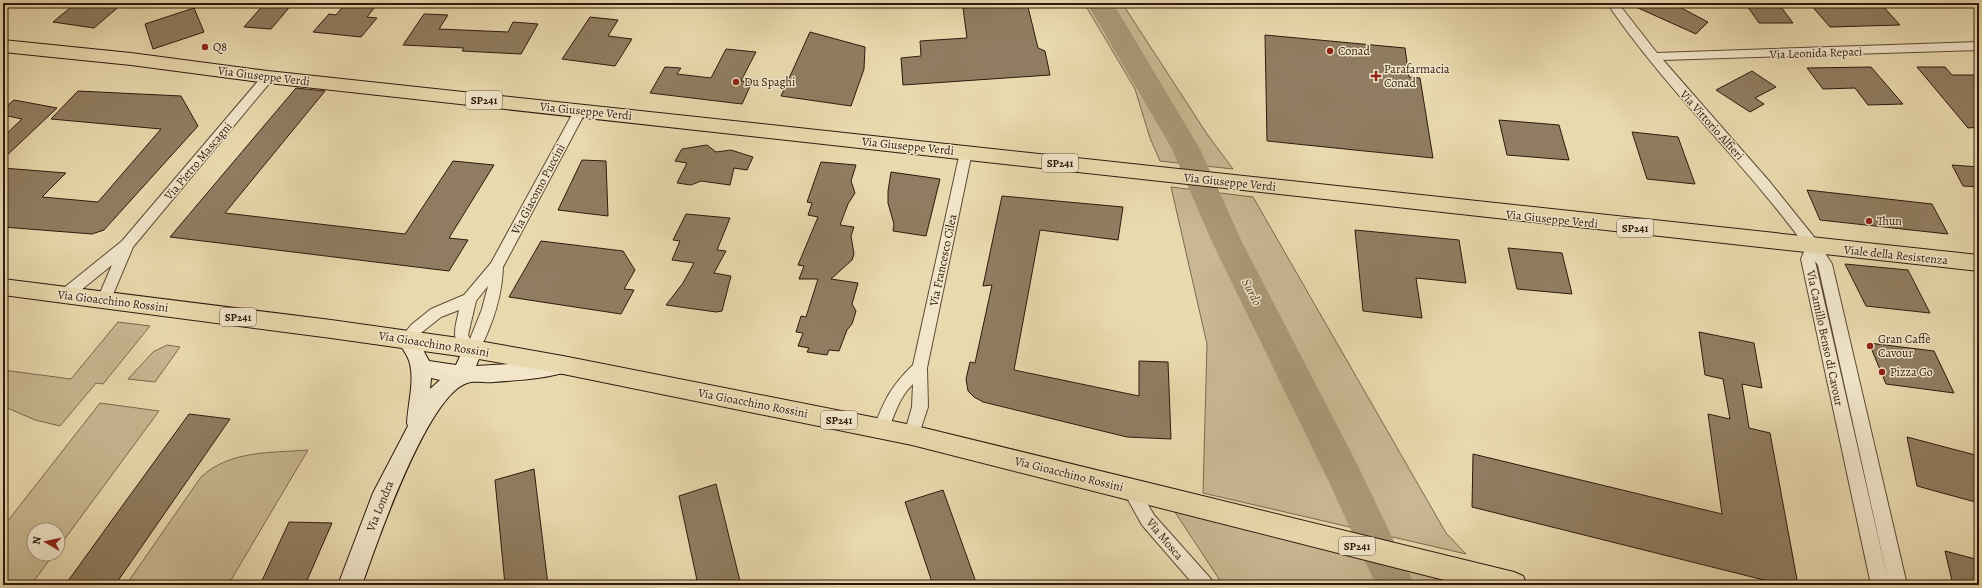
<svg xmlns="http://www.w3.org/2000/svg" width="1982" height="588" font-family="Alegreya,serif">
  <style>
    .green { fill: #c9b893; stroke: #7c6850 }
    .lines { fill: none; stroke-linecap: round; stroke-linejoin: round }
    .river { fill: #aa9877; fill-rule: evenodd }
    .building { fill: #907d61; stroke: #2f190d }
    .street-casing { stroke: #5e4935; stroke-width: 2 }
    .secondary-casing { stroke: #2f190d; stroke-width: 2 }
    .primary-casing { stroke: #2f190d; stroke-width: 2 }
    .street { fill: #f1e6ca; fill-rule: evenodd }
    .secondary { fill: #f1e6ca; fill-rule: evenodd }
    .primary { fill: #e9d9ae; fill-rule: evenodd }
    .poi-dot { fill: #8f2418; stroke: #f1e6ca; stroke-width: 1.5 }
    .labels { text-anchor: middle; dominant-baseline: central; stroke-width: 3; stroke-linejoin: round; paint-order: stroke }
    .shield { fill: #f1e6ca; stroke: #695646; stroke-width: 1 }
    .shield-label { font-size: 11px; font-weight: bold; fill: #2f190d }
    .poi-label { font-size: 12px; fill: #2f190d; stroke: #f1e6ca; text-anchor: start }
    .street-label { font-size: 12px; fill: #2f190d; stroke: #f1e6ca }
    .water-label { font-size: 13px; font-style: italic; fill: #604c37; stroke: #f1e6ca }
  </style>
  <rect width="100%" height="100%" fill="#e9d9ae"/>
  <filter id="stains"><feTurbulence type="fractalNoise" baseFrequency=".005" numOctaves="4"/><feColorMatrix values="0 0 0 0 .2 0 0 0 0 .09 0 0 0 0 .02 0 0 0 .5 -.17"/></filter>
  <radialGradient id="worn" r=".72"><stop offset=".6" stop-color="#630" stop-opacity="0"/><stop offset="1" stop-color="#630" stop-opacity=".3"/></radialGradient>
  <g class="green">
    <path d="M1084,3H1122L1207,134L1233,169L1160,161L1150,138L1135,89Z"/>
    <path d="M1171,187L1253,197L1446,533L1466,554L1203,493L1207,344Z"/>
    <path d="M118,322L150,326L103,384L96,383L60,426L35,420L3,406V370L71,379Z"/>
    <path d="M167,345L180,347L155,382L128,379L153,352Z"/>
    <path d="M100,403L159,411L58,548V530H34V554H54L31,585H3V527Z"/>
    <path d="M308,450L228,585H126L201,477C230,450 271,453 308,450Z"/>
    <path d="M1171,506L1461,585H1223Z"/>
  </g>
  <g class="lines">
    <path class="river" d="M1087,3H1113L1200,149L1242,242L1357,464L1415,585H1376L1329,482L1212,242L1172,149Z"/>
  </g>
  <g class="building">
    <path d="M76,3H123L94,28L53,22Z"/>
    <path d="M265,3H293L271,29L244,27Z"/>
    <path d="M346,3H378L367,17L377,18L361,37L313,32L329,14L336,15Z"/>
    <path d="M991,3H1027L1038,48L1045,51L1050,75L903,85L901,58L921,56L920,41L967,38L963,8L992,6Z"/>
    <path d="M1627,3H1672L1708,22L1696,34Z"/>
    <path d="M1745,3H1778L1793,23H1759Z"/>
    <path d="M1880,3L1900,25L1830,27L1810,4Z"/>
    <path d="M194,8L204,32L153,49L145,24Z"/>
    <path d="M424,14L448,15L439,29L508,32L513,22L538,24L521,54L462,51L464,48L403,45Z"/>
    <path d="M590,17L618,20L608,36L632,39L615,66L562,59Z"/>
    <path d="M810,32L865,47L864,69L851,106L781,96Z"/>
    <path d="M1265,35L1405,48L1409,77L1420,78L1433,158L1267,141Z"/>
    <path d="M726,49L756,52L741,81L752,82L742,104L650,93L665,67L681,68L677,74L711,78Z"/>
    <path d="M1871,67L1903,104L1868,105L1855,88L1823,89L1807,68Z"/>
    <path d="M1917,67H1945L1952,75H1979V127L1968,128Z"/>
    <path d="M1752,71L1776,87L1755,98L1764,104L1750,112L1716,90Z"/>
    <path d="M296,88L325,91L225,213L405,234L453,161L494,165L449,238L468,240L449,271L170,237Z"/>
    <path d="M78,91L181,96L198,126L104,230L92,234L3,227V168L66,173L42,197L98,202L161,129L51,119Z"/>
    <path d="M14,100L57,108L3,159V137L22,119L3,115V109Z"/>
    <path d="M1499,120L1559,125L1569,160L1507,155Z"/>
    <path d="M1632,132L1678,137L1695,184L1647,179Z"/>
    <path d="M707,145L716,152L731,150L753,157L747,170L734,168L730,185L701,181L691,185L677,183L687,163L675,161L682,149Z"/>
    <path d="M582,160L606,161L608,216L558,210Z"/>
    <path d="M821,162L856,165L851,181L855,193L848,204L840,225L854,227L851,236L854,254L852,260L831,279L858,283L852,304L856,311L852,324L847,330L839,351L829,350L827,355L807,352L809,348L798,346L803,333L796,332L801,316L806,317L818,279H799L804,266L798,265L818,217L808,215L812,203L807,202Z"/>
    <path d="M1952,165L1979,167V187L1963,186Z"/>
    <path d="M891,172L940,179L926,236L893,231L894,224L888,203V191Z"/>
    <path d="M1807,190L1932,204L1948,234L1820,220Z"/>
    <path d="M1002,196L1123,207L1118,240L1040,230L1014,370L1139,396V361L1168,362L1171,439L1127,437L983,402L974,397L968,391L966,379L970,362L975,363L992,285L983,286Z"/>
    <path d="M686,214L730,218L717,250L726,251L714,273L731,276L722,311L716,312L666,305L683,283L694,263L672,260L680,241L673,240Z"/>
    <path d="M1355,230L1459,240L1466,283L1416,278L1422,318L1363,311Z"/>
    <path d="M541,241L623,251L635,270L624,289L634,290L621,314L509,297Z"/>
    <path d="M1508,248L1562,253L1572,294L1517,289Z"/>
    <path d="M1845,264L1908,270L1930,313L1866,306Z"/>
    <path d="M1699,332L1754,343L1762,388L1742,384L1749,428L1770,433L1798,585H1784L1472,507L1473,454L1722,514L1708,414L1730,419L1723,379L1705,375Z"/>
    <path d="M1869,343L1934,351L1954,393L1886,384Z"/>
    <path d="M189,414L230,419L115,585H65Z"/>
    <path d="M1907,437L1979,456V503L1917,486Z"/>
    <path d="M534,469L548,585H505L495,480Z"/>
    <path d="M716,484L741,585H698L679,496Z"/>
    <path d="M943,490L977,585H933L905,502Z"/>
    <path d="M289,522L332,523L305,585H260Z"/>
    <path d="M1945,551L1979,560V585H1953Z"/>
  </g>
  <g class="lines">
    <g class="street-casing">
      <g id="street">
        <path d="M1607,3H1618L1657,53L1979,42V50L1663,60L1769,181L1818,242L1832,264L1907,585H1889L1818,265L1815,261L1889,585H1871L1801,259L1806,247C1744,162 1666,90 1607,3Z"/>
        <path d="M268,73L272,74L274,77L272,80L133,247L109,304L104,305L99,304L97,300L112,265L70,299L65,300L60,299L58,295L60,291L122,241L264,74Z"/>
        <path d="M580,107L584,108L586,111L503,267C502,298 492,326 478,353C472,355 469,354 463,350C450,339 456,325 459,310L441,317L421,333L412,343L407,345L402,343L400,339L411,325L431,309L464,295L491,263L574,111L576,108ZM488,286L482,309L470,339L468,335L476,301Z"/>
        <path d="M966,148L970,149L972,152L927,368L928,407L917,440L912,442L907,440L904,435L912,407L913,384C898,398 895,416 886,434L881,436L876,434L873,429C885,400 890,387 913,365L960,152L962,149Z"/>
        <path d="M1130,482L1136,484L1154,515L1211,579L1214,585H1194L1142,525L1122,489L1124,484Z"/>
      </g>
    </g>
    <g class="secondary-casing">
      <path id="secondary" d="M407,331L414,333L429,361L456,365L466,343L473,341L480,343L483,349L476,366L510,364L562,357L569,359L572,365L569,371C546,379 519,380 494,382C486,383 474,380 467,383C427,396 376,545 362,585H338L373,493L408,426L407,423C408,403 416,376 408,358C405,351 400,346 397,339L400,333ZM431,378L440,380L430,389L431,379Z"/>
    </g>
    <g class="primary-casing">
      <g id="primary">
        <path d="M3,40L131,53L268,71L1979,255V271L268,83L131,65L3,52Z"/>
        <path d="M3,279L331,320L473,340L563,356L912,425L1514,572L1523,576L1527,585H1464L912,445L563,374L473,358L331,338L3,295Z"/>
      </g>
    </g>
    <use href="#street" class="street"/>
    <use href="#secondary" class="secondary"/>
    <use href="#primary" class="primary"/>
  </g>
  <g class="poi-dot">
    <circle cx="205" cy="47" r="4"/>
    <circle cx="1330" cy="51" r="4"/>
    <path d="M1374 70h4v4h4v4h-4v4h-4v-4h-4v-4h4z"/>
    <circle cx="736" cy="82" r="4"/>
    <circle cx="1869" cy="221" r="4"/>
    <circle cx="1870" cy="346" r="4"/>
    <circle cx="1882" cy="372" r="4"/>
  </g>
  <g class="labels">
    <g class="shield">
      <rect x="466" y="91" width="36" height="18" rx="3"/>
      <rect x="1042" y="154" width="36" height="18" rx="3"/>
      <rect x="1617" y="219" width="36" height="18" rx="3"/>
      <rect x="220" y="308" width="36" height="18" rx="3"/>
      <rect x="821" y="411" width="36" height="18" rx="3"/>
      <rect x="1339" y="537" width="36" height="18" rx="3"/>
    </g>
    <g class="shield-label">
      <text x="484" y="100">SP241</text>
      <text x="1060" y="163">SP241</text>
      <text x="1635" y="228">SP241</text>
      <text x="238" y="317">SP241</text>
      <text x="839" y="420">SP241</text>
      <text x="1357" y="546">SP241</text>
    </g>
    <g class="poi-label">
      <text x="213" y="47">Q8</text>
      <text x="1338" y="51">Conad</text>
      <text x="1384" y="69">Parafarmacia<tspan x="1384" dy="14">Conad</tspan></text>
      <text x="744" y="82">Du Spaghi</text>
      <text x="1877" y="221">Thun</text>
      <text x="1878" y="339">Gran Caffè<tspan x="1878" dy="14">Cavour</tspan></text>
      <text x="1890" y="372">Pizza Go</text>
    </g>
    <g class="street-label">
      <text transform="translate(1816 53) rotate(-2)">Via Leonida Repaci</text>
      <text transform="translate(264 76) rotate(7)">Via Giuseppe Verdi</text>
      <text transform="translate(586 111) rotate(6)">Via Giuseppe Verdi</text>
      <text transform="translate(1712 125) rotate(48)">Via Vittorio Alfieri</text>
      <text transform="translate(908 146) rotate(6)">Via Giuseppe Verdi</text>
      <text transform="translate(198 161) rotate(-50)">Via Pietro Mascagni</text>
      <text transform="translate(1230 182) rotate(6)">Via Giuseppe Verdi</text>
      <text transform="translate(538 189) rotate(-62)">Via Giacomo Puccini</text>
      <text transform="translate(1552 219) rotate(6)">Via Giuseppe Verdi</text>
      <text transform="translate(1896 255) rotate(6)">Viale della Resistenza</text>
      <text transform="translate(943 260) rotate(-78)">Via Francesco Cilea</text>
      <text transform="translate(113 301) rotate(7)">Via Gioacchino Rossini</text>
      <text transform="translate(1825 338) rotate(78)">Via Camillo Benso di Cavour</text>
      <text transform="translate(434 344) rotate(9)">Via Gioacchino Rossini</text>
      <text transform="translate(753 403) rotate(11)">Via Gioacchino Rossini</text>
      <text transform="translate(1069 474) rotate(14)">Via Gioacchino Rossini</text>
      <text transform="translate(380 506) rotate(-68)">Via Londra</text>
      <text transform="translate(1165 539) rotate(50)">Via Mosca</text>
    </g>
    <g class="water-label">
      <text transform="translate(1252 292) rotate(63)">Surdo</text>
    </g>
  </g>
  <rect width="1982" height="588" fill="none" stroke="#e9d9ae" stroke-width="16"/>
  <rect x="4" y="4" width="1974" height="580" fill="none" stroke="#2f190d" stroke-width="2"/>
  <rect x="8" y="8" width="1966" height="572" fill="none" stroke="#2f190d"/>
  <g transform="translate(46 542) rotate(279)"><circle r="19" fill="#f1e6ca" stroke="#a3947e"/>
  <path d="M0-3L7 15L0 10L-7 15Z" fill="#8f2418"/>
  <text y="-6" font-size="11" font-weight="bold" text-anchor="middle" fill="#2f190d">N</text>
  </g>
  <rect width="100%" height="100%" filter="url(#stains)"/>
  <rect width="100%" height="100%" fill="url(#worn)"/>
</svg>
